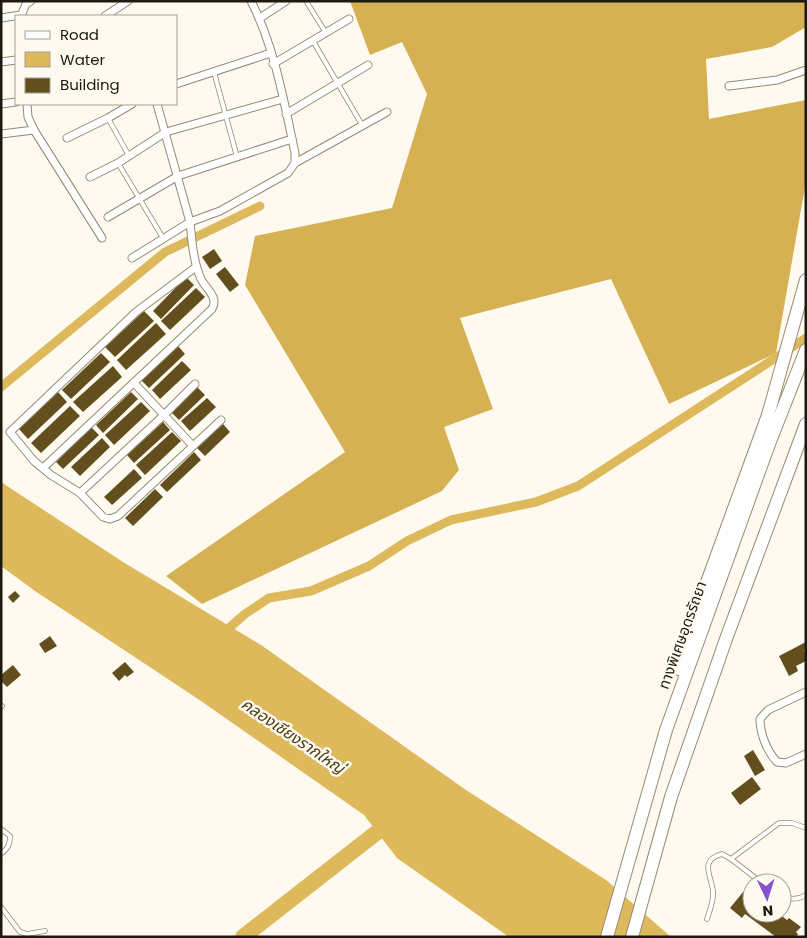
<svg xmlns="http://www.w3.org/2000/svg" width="807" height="938" font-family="Poppins,'Noto Sans Thai',sans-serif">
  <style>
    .forest { fill: #d6b154 }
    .water { fill: #deb95c }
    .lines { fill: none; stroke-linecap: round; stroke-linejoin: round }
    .canal { stroke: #deb95c; stroke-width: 9 }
    .river { stroke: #deb95c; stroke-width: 16 }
    .building { fill: #634f1e }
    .lane-casing { stroke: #948a71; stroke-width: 5.5 }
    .street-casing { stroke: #948a71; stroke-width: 9 }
    .highway-casing { stroke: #948a71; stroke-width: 14 }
    .lane { stroke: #fff; stroke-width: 4 }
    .street { stroke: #fff; stroke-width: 7 }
    .highway { stroke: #fff; stroke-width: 12 }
    .labels { text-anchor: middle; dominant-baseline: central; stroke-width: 5; stroke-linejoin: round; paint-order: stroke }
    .street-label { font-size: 15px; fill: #1d190f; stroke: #fefaef }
    .water-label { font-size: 16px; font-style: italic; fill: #4c3c15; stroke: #fefaef }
  </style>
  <rect width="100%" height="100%" fill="#fefaef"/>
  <path class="forest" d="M350,1H806V27L772,47L706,59L709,119L806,100V181L776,353L669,404L611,279L460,318L493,409L444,427L459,470L442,491L202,604L166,576L345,452L245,285L255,236L392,208L427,94L402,42L370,55Z"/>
  <path class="water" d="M1,482L123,562L261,645L466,790L606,880L671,937H509L397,858L364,815L201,701L35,591L1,566Z"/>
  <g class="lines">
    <g class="canal">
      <path d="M1,387L165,252L260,206"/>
      <path d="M222,634L245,614L269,598L311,591L369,566L407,541L451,520L536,502L578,486L806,338"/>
    </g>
    <path class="river" d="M243,937L394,819"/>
  </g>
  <g class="building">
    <path d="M214,249L222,261L210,269L202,257Z"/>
    <path d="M225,267L239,285L230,292L216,274Z"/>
    <path d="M186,277L194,285L161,319L153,311Z"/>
    <path d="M196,288L205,297L170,330L161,321Z"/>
    <path d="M144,311L154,321L115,357L105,347Z"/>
    <path d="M156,323L166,334L126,370L117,360Z"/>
    <path d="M178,346L185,354L149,388L141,380Z"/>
    <path d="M101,353L110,362L71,399L62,390Z"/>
    <path d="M182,361L191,370L160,399L152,390Z"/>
    <path d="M113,366L122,377L83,412L73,402Z"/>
    <path d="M197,387L205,395L179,420L171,412Z"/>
    <path d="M58,392L67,402L28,439L19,429Z"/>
    <path d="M131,392L138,399L103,433L96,425Z"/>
    <path d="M207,398L216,407L190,431L181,421Z"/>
    <path d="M141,402L150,411L114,445L105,435Z"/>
    <path d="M70,406L80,416L41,453L31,443Z"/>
    <path d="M163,422L170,430L134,463L127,455Z"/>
    <path d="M223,424L230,432L205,456L197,448Z"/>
    <path d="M91,427L99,435L63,469L56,462Z"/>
    <path d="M172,432L181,441L145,475L136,465Z"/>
    <path d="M102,438L110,447L80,476L71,467Z"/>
    <path d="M194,452L201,460L167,492L160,485Z"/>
    <path d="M134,469L142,478L112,505L104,497Z"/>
    <path d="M155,489L163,497L133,526L125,518Z"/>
    <path d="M15,591L20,596L13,603L8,597Z"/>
    <path d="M50,636L57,646L45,653L39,644Z"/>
    <path d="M806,642V649L804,650L806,654V661L796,666L798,671L789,676L779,656Z"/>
    <path d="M125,662L134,672L127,677L125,675L119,681L112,673Z"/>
    <path d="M13,665L21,675L7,687L1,681V675Z"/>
    <path d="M753,750L765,770L755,776L744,756Z"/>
    <path d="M752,777L761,789L740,805L731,793Z"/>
    <path d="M748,886L752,889V913H778L787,920L789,918L801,927L796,932L798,934L796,937H776L745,914L742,918L730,908Z"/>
  </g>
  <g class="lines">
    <g class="lane-casing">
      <g id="lane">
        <path d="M306,1L326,33"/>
        <path d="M313,41L362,125"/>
        <path d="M214,72L237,157"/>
        <path d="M108,118L129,156"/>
        <path d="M118,163L163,238"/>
        <path d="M1,707L2,706"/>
        <path d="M1,829L10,836C10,845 8,848 1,854"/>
        <path d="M731,859L779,823H792L806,828"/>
        <path d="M782,896C791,900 798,900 806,895"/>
        <path d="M1,907L20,932L27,934L45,931"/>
        <path d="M707,919C710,910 714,900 713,891C711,875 699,860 722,854L731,859L762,883"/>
      </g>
    </g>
    <g class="street-casing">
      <g id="street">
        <path d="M21,16L26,4L31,1"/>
        <path d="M105,16L128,1"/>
        <path d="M1,18L21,15"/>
        <path d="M260,18L286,1"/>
        <path d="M1,62L16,60"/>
        <path d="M273,64L349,19"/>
        <path d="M176,84L271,53"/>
        <path d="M729,86L777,80L806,70"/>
        <path d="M1,104L16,102"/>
        <path d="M27,104L28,117L34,130L102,238"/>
        <path d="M286,114L368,65"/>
        <path d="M1,134L34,130"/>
        <path d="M67,138L108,118L132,104"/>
        <path d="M295,163L387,112"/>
        <path d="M90,177L118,163L166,132L283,99"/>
        <path d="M108,217L178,176L292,139"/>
        <path d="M132,258L190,222L157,104"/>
        <path d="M196,267L136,312L10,432L34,461L51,475L80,493L103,517L110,519L118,516L221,420"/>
        <path d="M134,383L192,445"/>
        <path d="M43,468L212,309C219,297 206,289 201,279C193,261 192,241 190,222L220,211L288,173L295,163V153C284,102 275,48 251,1"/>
        <path d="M80,493L164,415L195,384"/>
        <path d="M806,692L768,710L760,719C760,734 767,751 777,762L786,763L806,754"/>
      </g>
    </g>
    <g class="highway-casing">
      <g id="highway">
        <path d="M679,669L694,618L768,415L806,280"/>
        <path d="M607,937L666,730L769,444L806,350"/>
        <path d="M632,937L671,797L726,639L806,424"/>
      </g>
    </g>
    <use href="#lane" class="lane"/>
    <use href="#street" class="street"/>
    <use href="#highway" class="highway"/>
  </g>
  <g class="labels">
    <g class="street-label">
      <text transform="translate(682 635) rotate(-70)">ทางพิเศษอุดรรัถยา</text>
    </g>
    <g class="water-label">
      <text transform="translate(293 736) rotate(34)">คลองเชียงรากใหญ่</text>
    </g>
  </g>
  <rect width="807" height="938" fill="none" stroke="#1d190f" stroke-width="5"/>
  <rect x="15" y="15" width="162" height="90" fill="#fefaef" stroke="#a4a095"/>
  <rect x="25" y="31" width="25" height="8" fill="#ffffff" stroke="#a4a095"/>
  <text x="60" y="40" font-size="15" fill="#1d190f">Road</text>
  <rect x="25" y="52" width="25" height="15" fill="#deb95c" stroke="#a4a095"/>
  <text x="60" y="65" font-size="15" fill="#1d190f">Water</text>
  <rect x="25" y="78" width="25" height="15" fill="#634f1e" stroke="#a4a095"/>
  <text x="60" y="90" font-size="15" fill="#1d190f">Building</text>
  <g transform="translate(767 898) rotate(176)"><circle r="24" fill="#fefaef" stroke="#a4a095"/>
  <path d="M0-4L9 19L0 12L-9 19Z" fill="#8356d0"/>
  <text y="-8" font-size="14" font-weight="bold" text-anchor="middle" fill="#1d190f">N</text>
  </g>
</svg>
